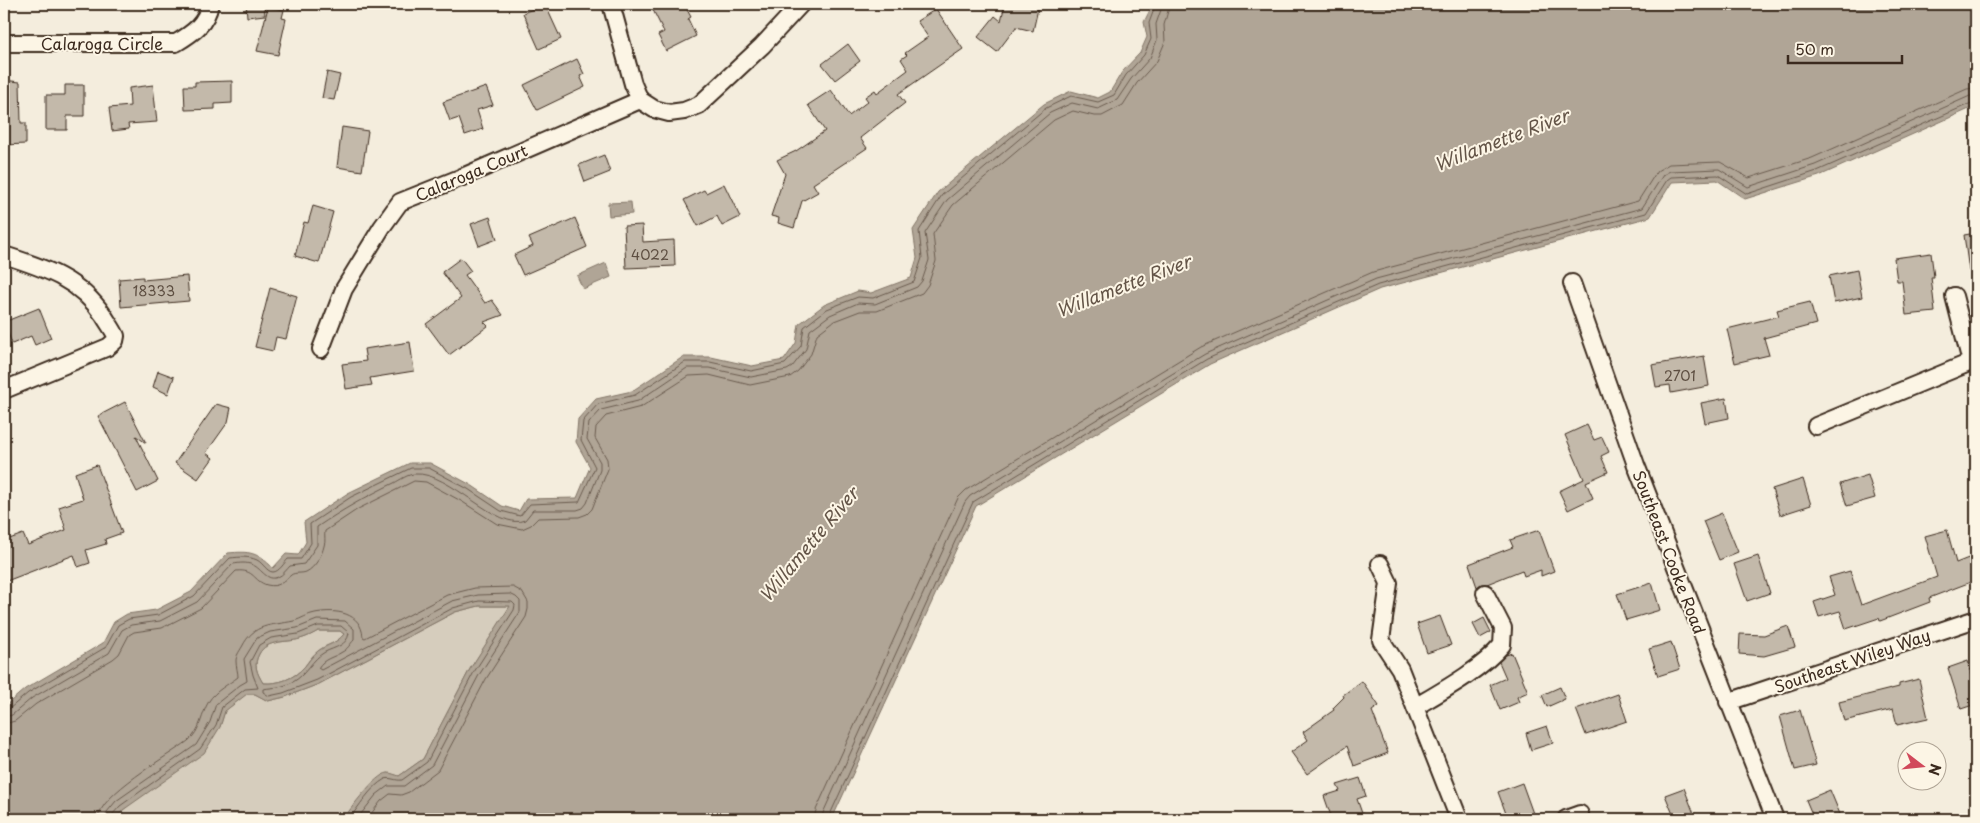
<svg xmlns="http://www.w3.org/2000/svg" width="1980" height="823" font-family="'Playpen Sans',sans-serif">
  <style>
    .green { fill: #d6cdbd; stroke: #887c6e }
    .water { fill: #b0a596; stroke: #817466; fill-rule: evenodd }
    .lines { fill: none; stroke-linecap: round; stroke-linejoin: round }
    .shore { stroke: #6a5b4e; stroke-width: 1 }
    .building { fill: #c3b9aa; stroke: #3b2a1e }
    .minor-casing { stroke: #3b2a1e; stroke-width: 20 }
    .minor { stroke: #fcf5e5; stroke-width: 16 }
    .labels { text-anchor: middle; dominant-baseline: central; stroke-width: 4; stroke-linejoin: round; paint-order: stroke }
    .number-label { font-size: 14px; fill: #5d4e41 }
    .street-label { font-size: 16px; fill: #3b2a1e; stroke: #fcf5e5 }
    .water-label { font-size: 18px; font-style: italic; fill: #645548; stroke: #fcf5e5 }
  </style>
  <rect width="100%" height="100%" fill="#f4eddd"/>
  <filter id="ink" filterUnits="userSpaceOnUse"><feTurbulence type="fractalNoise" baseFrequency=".02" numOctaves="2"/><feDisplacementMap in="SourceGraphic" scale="10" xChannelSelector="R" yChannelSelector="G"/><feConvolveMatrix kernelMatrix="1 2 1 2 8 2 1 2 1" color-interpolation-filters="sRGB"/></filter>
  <g filter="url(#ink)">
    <g class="green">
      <path d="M479,606H511L470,669L423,759L399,776L388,773L368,788L343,819H115L123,810L220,727L225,711L247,693L255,694L268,701L285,697L319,684L455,612Z"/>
      <path d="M318,631H340L344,634C335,645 328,643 318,651C313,655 309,660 305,666C294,679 279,684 263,683C257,673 253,665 259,654C267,639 286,643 300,639C307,637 313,634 318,631Z"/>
    </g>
    <g class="water">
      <path d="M1153,4H1976V106L1819,176L1745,199L1717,180L1672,182L1650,217L1380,289L1210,364L976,506L832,819H343C351,809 375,774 388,773C391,773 396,775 399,776L423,759L470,669L510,606H479L455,612L319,684L285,697L268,701L255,694H247L225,711L220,727L204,753L123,810L115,819H4V707L25,689L103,643L114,622L127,614L156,610L191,592L228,553C250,551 257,552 273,568L286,554L298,555L306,542L304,522L348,493L410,463H430L471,485L502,506L519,511L526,499L577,498L590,467L576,442L578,419L596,399L632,391L683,357H711L752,366L784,360L796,343L799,324L824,305L858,291L871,293L911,278L917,258L913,230L938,192L1044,104L1071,91L1098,98L1110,92L1122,72L1140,53L1147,37L1144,22ZM318,631H340L344,634C336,644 328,644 318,651C313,655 309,661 305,666C294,679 279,684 263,683C257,673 253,665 259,654C267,639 286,643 300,639C307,637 313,634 318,631Z"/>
      <path d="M631,202L632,214L609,216L608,203Z"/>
      <path d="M606,263L611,277L583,289L577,276Z"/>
    </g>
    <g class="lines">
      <g class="shore">
        <path d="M4,710L9,709L28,693L106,647L118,625L129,619L158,615L194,596L230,558C240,557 248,556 257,560C263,563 267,572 273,572C279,572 284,563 288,559H301L311,543L310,524L351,497L411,468H429L468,489L501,511L520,516L530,504L579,502L595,467L581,440L583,421L598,404L635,395L685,362H710L751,371L785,364L801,346L804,327L827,309L858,297L873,298L914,282L922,258L919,231L942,195L1046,108L1071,96L1098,102L1114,95L1126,75L1144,55L1151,39L1149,23L1156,4"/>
        <path d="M4,717L12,715L32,698L109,653L122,630L131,625L160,621L197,602L233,564C240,563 246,562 253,565C262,569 267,582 278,577C283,575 287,569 290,566L304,564L317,545V527C342,510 367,496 394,483C400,480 408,474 415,474C449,471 498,532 525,520L533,510H577L583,508L587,503L600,470V462L587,439L589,423L601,410L638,401L687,368H709L751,377L787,370L792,367L806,349L810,330L830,315L858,303L875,304L917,287L922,281L929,260L925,233L947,200L1050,113L1072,103L1098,109L1117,100L1131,79L1150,58L1157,40L1156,24L1163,4"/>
        <path d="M4,724L15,721L36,704L113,659L119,654L129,635L134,632L162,628L201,608L236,571C255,569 253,581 267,585C279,588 284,581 291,575C295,572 301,574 306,572C315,568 322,555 324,546C326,541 324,536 325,531L358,509L414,481L426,482L461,501L497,524L522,529L531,525L538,518L579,517L587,514L592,509L608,469L607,459L595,438L596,427L606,416L641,407L689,376L709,375L750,385L790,377L798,371L811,354L817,334L834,321L860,311H877L922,293L928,285L936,261L933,234L953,205L1054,120L1073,111L1094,116H1102L1123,105L1137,83L1157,61L1165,42L1164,25L1170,4"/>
        <path d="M98,819C99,794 167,757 188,741C201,731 201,714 209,701C215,691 229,684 238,677C238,672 236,667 236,661C236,656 239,652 242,647C254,623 270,626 294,621C301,619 308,614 315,613C336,609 361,612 363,637L365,638L447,595L475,588L513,587L522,592L528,602V609L526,617L486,679L438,770L409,792L401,795L390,794L381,801L367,819"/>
        <path d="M105,819L107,812L116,801L196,745L210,722L216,704L240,685L247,681L244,659L257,638L270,632L297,628L317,620L345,621L354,629V640C350,644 347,650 342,652C333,658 324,658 318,668L321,670L452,601L478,595L510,594L516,597L520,601V612L479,675L432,765L404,786H388L376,795L357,819"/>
        <path d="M112,819V815L120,806L200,749L216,725L222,707L245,689L258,688L253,675L250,662L259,645L271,638L298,634L318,626H341L349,633C347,646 335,647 325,652C312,659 307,674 293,682C281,688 275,687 263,689V692L269,696L283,693L317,680L453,608L479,601L512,602L515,605L514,610L474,672L427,762L402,780C396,781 390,777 385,779C370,787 359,807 349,819"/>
        <path d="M814,819L816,810L958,498L966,490L1201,347L1373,272L1638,201L1657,171L1669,164L1720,162L1749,178L1812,158L1967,89L1976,88"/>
        <path d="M822,819L823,813L965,502L970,496L1205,354L1376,279L1642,208L1663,175L1670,171L1719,169L1748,187L1815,165L1970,96L1976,95"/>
        <path d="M828,819L973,502L1207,359L1378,285L1646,213L1667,180L1671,177L1718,175L1747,194L1817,171L1976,101"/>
      </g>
    </g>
    <g class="building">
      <path d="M246,4H264L265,15L247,17Z"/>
      <path d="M545,4L561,39L539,49L523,13Z"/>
      <path d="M650,4H675L678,9L685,6L691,17L688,19L696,36L666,51L658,35L664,32Z"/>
      <path d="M1005,4H1039L1033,31L1016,27L997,52L978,37L995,16L1001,21Z"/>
      <path d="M268,7L284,10L282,18L286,19L278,55L257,51Z"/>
      <path d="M936,9L963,49L898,94L905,103L860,138L867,148L813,184L818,192L802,201L794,228L778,223L779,218L771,216L785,174L777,160L796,151L825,131L808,105L831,90L849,116L868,101L865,97L875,90L877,93L908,70L901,59L907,55L905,53L928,37L917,21Z"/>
      <path d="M848,44L860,61L835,80L822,64Z"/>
      <path d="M577,59L584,74L580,76L585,87L537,110L524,85Z"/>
      <path d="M327,72L340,75L334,100L322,98Z"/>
      <path d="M4,80L20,82L21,123H26V144L4,145Z"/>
      <path d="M232,81V103L215,104V109L185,110L184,86H195V82Z"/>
      <path d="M65,85H84V116H67V130H46V95H65Z"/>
      <path d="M153,85L157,122L128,124L129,129L112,131L109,108L130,106L129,88Z"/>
      <path d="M486,87L493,105L477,110L483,129L465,135L459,118L450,121L443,102Z"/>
      <path d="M342,127L368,131L362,171L337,167Z"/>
      <path d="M604,155L610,172L585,182L579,165Z"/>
      <path d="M724,184L740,217L722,226L717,216L698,226L684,200L704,190L706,193Z"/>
      <path d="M313,206L333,212L319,263L295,256L304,222L308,223Z"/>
      <path d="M490,217L497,239L479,246L471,224Z"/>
      <path d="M575,218L587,247L523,275L514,255L533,246L529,238Z"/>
      <path d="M642,225L643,242L674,240L675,266L626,268L624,226Z"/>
      <path d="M1976,233V270L1969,271L1964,235Z"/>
      <path d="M1931,253L1934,277H1931L1935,312L1906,315L1902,281H1897L1894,258Z"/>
      <path d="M461,258L471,271L465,275L485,303L492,300L503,315L484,322L488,326L449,355L426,324L461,298L442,272Z"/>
      <path d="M1857,270L1862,297L1834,303L1829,276Z"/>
      <path d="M187,276L189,301L121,307L119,279L143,277V280Z"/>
      <path d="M270,288L297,296L286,339L276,337L273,351L255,347Z"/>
      <path d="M1810,302L1816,324L1764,338L1769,355L1735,363L1727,329L1779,316L1777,310Z"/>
      <path d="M39,308L51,338L35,345L31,336L12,344L4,322Z"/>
      <path d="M410,342L414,371L370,378L372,385L346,389L342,364L366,361L364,349Z"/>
      <path d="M1704,356L1709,386L1671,393L1670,385L1656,387L1652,365Z"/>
      <path d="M158,371L174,377L168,394L153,387Z"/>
      <path d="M1726,398L1729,418L1705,423L1701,403Z"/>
      <path d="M125,402L146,443L136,436L158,481L137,492L98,416Z"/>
      <path d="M216,404L231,408L228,422L206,453L213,458L198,479L175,463Z"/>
      <path d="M1587,425L1594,440L1602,437L1609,452L1601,456L1608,472L1586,482L1593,498L1568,510L1559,491L1584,479L1565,435Z"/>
      <path d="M97,465L122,533L105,539L106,544L86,550L90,563L78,567L74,555L4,582V541L23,534L28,545L66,530L59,507L83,499L75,473Z"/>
      <path d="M1868,475L1875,498L1847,506L1840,484Z"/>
      <path d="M1803,479L1811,505L1780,515L1772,489Z"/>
      <path d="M1722,513L1738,552L1719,560L1703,521Z"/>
      <path d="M1539,530L1554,571L1541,576V570L1524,576L1522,570L1487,584H1481L1477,587L1469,564L1513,547L1510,540Z"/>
      <path d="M1947,530L1956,563L1976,555V580L1929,598L1930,602L1880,621L1879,618L1846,629L1840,611L1819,617L1814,602L1835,595L1829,577L1850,571L1861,605L1937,577L1925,536Z"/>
      <path d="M1758,556L1770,593L1747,601L1734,564Z"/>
      <path d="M1652,583L1660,610L1626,620L1617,594Z"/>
      <path d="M1440,616L1451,645L1427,653L1417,624Z"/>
      <path d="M1484,618L1491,632L1480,638L1473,624Z"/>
      <path d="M1788,626L1795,647L1764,656L1739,654L1740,634L1764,635Z"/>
      <path d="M1671,642L1680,669L1658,676L1649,649Z"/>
      <path d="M1512,653L1528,692L1517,697L1519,702L1500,710L1490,685L1506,678L1499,662L1506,655Z"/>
      <path d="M1968,661L1976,688V704L1961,709L1948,668Z"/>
      <path d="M1919,679L1928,718L1897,725L1893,709L1844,721L1839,702L1899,687V684Z"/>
      <path d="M1362,681L1379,706L1372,711L1388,753L1354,766L1347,746L1307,774L1291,752L1308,740L1303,732L1334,710L1333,708L1344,697L1343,695Z"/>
      <path d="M1560,687L1565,699L1547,707L1542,695Z"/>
      <path d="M1618,694L1627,721L1586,735L1576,709Z"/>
      <path d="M1800,710L1816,765L1795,770L1780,716Z"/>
      <path d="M1547,726L1553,743L1531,750L1526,733Z"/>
      <path d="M1360,778L1366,796L1357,799L1364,819H1332L1324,796L1340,791L1337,785Z"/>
      <path d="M1522,783L1535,819H1508L1498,792Z"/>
      <path d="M1684,788L1696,819H1675L1665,795Z"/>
      <path d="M1830,790L1842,819H1814L1806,800Z"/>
    </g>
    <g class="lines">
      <g class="minor-casing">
        <g id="minor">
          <path d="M611,4L633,84L640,100L654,109L669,113L684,111L699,105L762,46L801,4"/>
          <path d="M4,43H176C193,33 206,24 210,4"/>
          <path d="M4,255C45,268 79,279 104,316C108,323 113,329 116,336L115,341L108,347L4,390"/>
          <path d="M1572,283L1636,465L1775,819"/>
          <path d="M1954,296L1971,362"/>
          <path d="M321,349L344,289L382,227L400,202L460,178L640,100"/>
          <path d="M1816,426L1976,360"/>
          <path d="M1380,564L1389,583L1381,640L1400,669L1459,819"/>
          <path d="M1728,702L1976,619"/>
          <path d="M1415,707C1442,691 1482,669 1502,645L1503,628L1485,593"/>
          <path d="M1566,819L1580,814"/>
        </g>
      </g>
      <use href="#minor" class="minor"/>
    </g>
  </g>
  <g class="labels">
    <g class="number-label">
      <text x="650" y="254">4022</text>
      <text x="154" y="290">18333</text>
      <text x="1680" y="375">2701</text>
    </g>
    <g class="street-label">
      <text x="102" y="43">Calaroga Circle</text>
      <text transform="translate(471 172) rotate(-23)">Calaroga Court</text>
      <text transform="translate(1670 552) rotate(69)">Southeast Cooke Road</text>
      <text transform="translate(1852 660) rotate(-19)">Southeast Wiley Way</text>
    </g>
    <g class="water-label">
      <text transform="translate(1501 139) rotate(-21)">Willamette River</text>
      <text transform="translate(1123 285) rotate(-21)">Willamette River</text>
      <text transform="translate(808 544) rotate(-50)">Willamette River</text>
    </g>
  </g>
  <rect width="1980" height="823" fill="none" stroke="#fcf5e5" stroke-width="20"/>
  <rect x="10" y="10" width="1960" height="803" fill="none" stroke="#3b2a1e" stroke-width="2" filter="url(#ink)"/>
  <g transform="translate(1922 766) rotate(106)"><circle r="24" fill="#fcf5e5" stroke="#afa495"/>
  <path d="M0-4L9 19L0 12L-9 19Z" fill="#d1495b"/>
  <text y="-8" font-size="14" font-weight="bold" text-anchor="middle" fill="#3b2a1e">N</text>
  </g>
  <path d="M1788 55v8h114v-8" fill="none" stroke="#3b2a1e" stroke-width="2.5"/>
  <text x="1795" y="55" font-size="15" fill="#3b2a1e" stroke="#fcf5e5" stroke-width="4" paint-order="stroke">50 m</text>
</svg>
